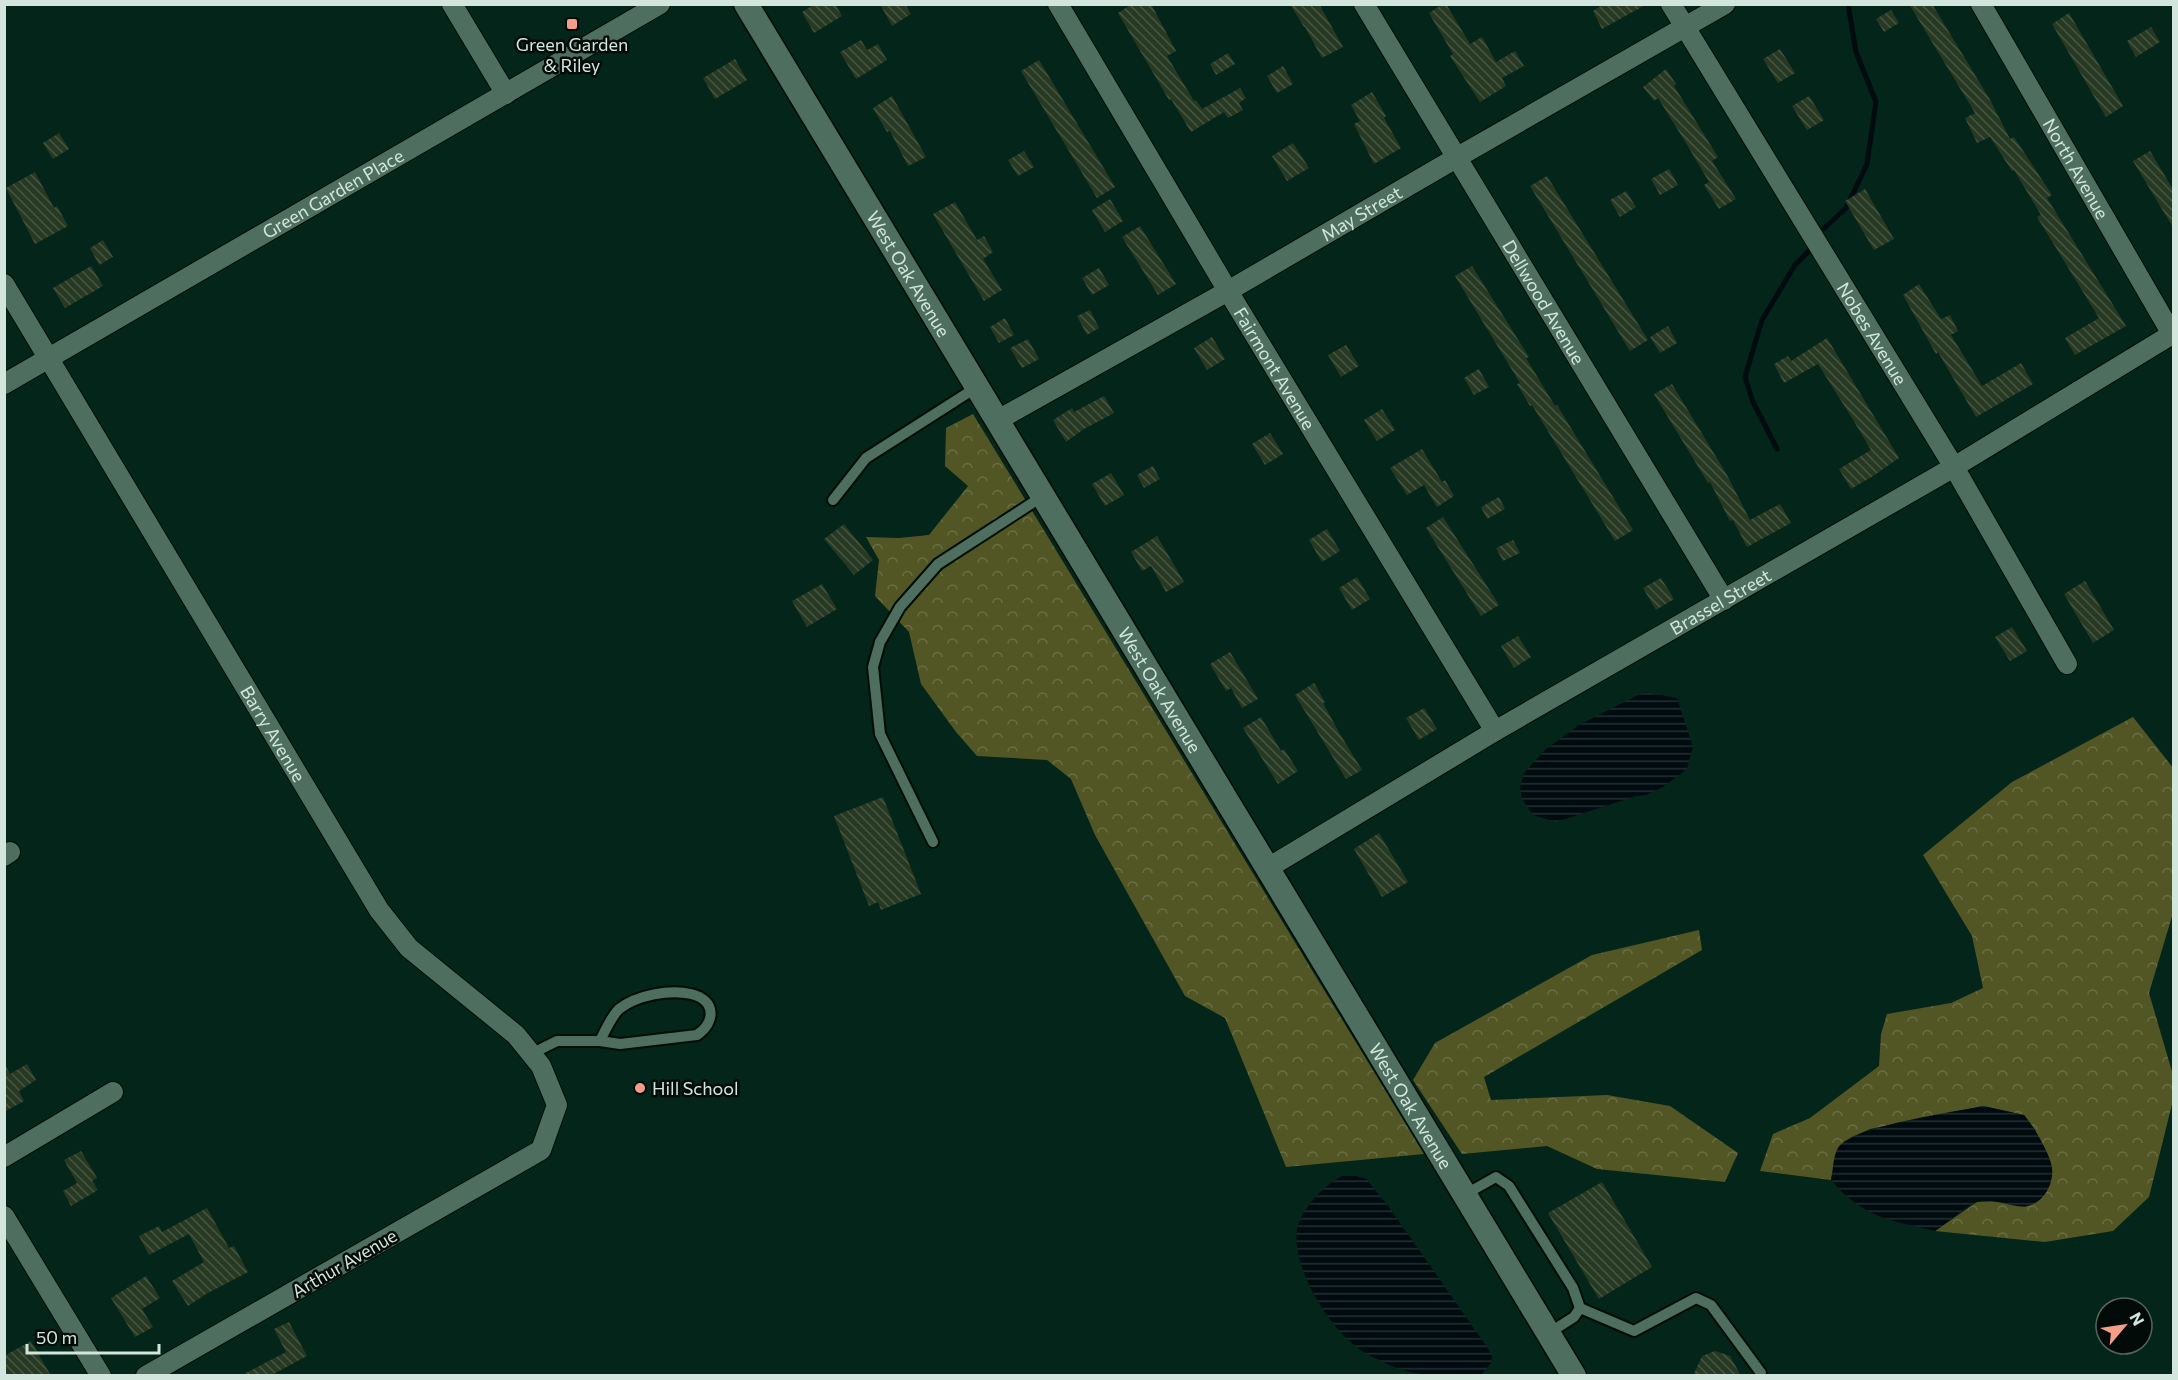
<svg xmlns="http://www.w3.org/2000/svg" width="2178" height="1380" font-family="Commissioner,sans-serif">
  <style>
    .forest { fill: url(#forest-crowns) }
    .water { fill: url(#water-rules) }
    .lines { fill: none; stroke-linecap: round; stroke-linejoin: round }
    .stream { stroke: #000b10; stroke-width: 5 }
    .building { fill: url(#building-back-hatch) }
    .service-casing { stroke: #000d05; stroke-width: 14 }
    .minor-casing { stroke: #000d05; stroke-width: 22 }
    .tertiary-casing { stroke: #000d05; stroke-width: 27 }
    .service { stroke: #4e6f60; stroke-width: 10 }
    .minor { stroke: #4e6f60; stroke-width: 20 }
    .tertiary { stroke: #4e6f60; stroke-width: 24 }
    .poi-dot { fill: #f49e88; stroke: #020b07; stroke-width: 2 }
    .labels { text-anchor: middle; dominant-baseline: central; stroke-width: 5; stroke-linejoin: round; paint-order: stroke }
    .poi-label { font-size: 18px; fill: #d3e6dd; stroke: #020b07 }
    .street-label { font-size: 18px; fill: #d3e6dd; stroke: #020b07 }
  </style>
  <defs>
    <pattern id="forest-crowns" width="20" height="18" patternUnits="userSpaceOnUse" patternTransform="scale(1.5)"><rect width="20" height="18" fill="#525625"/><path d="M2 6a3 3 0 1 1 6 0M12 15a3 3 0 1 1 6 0" fill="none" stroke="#6a6e44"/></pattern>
    <pattern id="water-rules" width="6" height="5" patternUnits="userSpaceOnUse" patternTransform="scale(1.5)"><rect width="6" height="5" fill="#000b10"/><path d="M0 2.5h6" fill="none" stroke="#242f32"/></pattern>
    <pattern id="building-back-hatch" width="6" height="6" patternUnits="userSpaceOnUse" patternTransform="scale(1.5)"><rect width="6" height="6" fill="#273922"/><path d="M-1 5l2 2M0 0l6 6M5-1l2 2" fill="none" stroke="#455642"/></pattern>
  </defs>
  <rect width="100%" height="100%" fill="#042519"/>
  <g class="forest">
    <path d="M973,414L1424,1154L1286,1167L1225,1018L1185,996L1095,835L1071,779L1047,760L977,756L956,732L921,684L909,632L875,596L879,560L866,537L899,538L929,535L968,486L945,466L946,428Z"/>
    <path d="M2133,717L2174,769L2173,913L2149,993L2173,1075V1100L2149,1197L2113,1231L2045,1242L1935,1231L1977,1202L2000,1201L2026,1207L2036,1131L2024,1115L1983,1106L1870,1129L1852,1137L1838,1148L1831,1180L1760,1171L1773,1134L1810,1118L1879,1066L1881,1034L1887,1014L1951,1003L1983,988L1972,936L1923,855L2012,782Z"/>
    <path d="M1699,930L1702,950L1484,1077L1491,1100L1607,1095L1670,1106L1738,1153L1725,1182L1597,1169L1547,1146L1462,1154L1413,1080L1435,1043L1592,955Z"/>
  </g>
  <g class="water">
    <path d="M1644,692L1677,698L1693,747L1687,769L1663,787L1646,795L1636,796L1556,822L1533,815L1522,799L1520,787L1524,773L1545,750L1579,725Z"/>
    <path d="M1983,1106L2024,1115C2034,1127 2049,1152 2052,1167C2054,1184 2044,1203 2027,1206C2014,1209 1993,1197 1977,1202C1967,1205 1945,1225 1935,1231C1890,1220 1863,1218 1831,1180C1833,1171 1833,1156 1838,1148C1851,1126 1955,1112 1983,1106Z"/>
    <path d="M1342,1176H1356L1366,1179L1386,1203L1487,1347L1492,1356L1491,1363L1481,1375C1444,1376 1413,1379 1379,1360C1370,1356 1359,1350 1352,1343C1326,1322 1292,1266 1297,1231C1300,1210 1323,1186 1342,1176Z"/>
  </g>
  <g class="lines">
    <g class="stream">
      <path d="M1817,235L1846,208L1867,164L1876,102L1856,52L1848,4"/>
      <path d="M1777,449L1753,402L1745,377L1762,320L1795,265L1808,252"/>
    </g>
  </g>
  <g class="building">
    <path d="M815,4H835L842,16L814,33L802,12Z"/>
    <path d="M880,4H905L911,14L892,26Z"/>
    <path d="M1132,4H1151L1176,51L1167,56L1194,101L1196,100L1202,109L1240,88L1246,98L1239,103L1243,110L1228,118L1224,112L1191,132L1171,99L1169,100L1118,13Z"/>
    <path d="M1290,4H1319L1343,47L1322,58L1305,27H1304Z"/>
    <path d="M1443,4H1446L1470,44L1482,37L1496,62L1515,51L1524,66L1502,78L1506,86L1480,102L1450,56L1453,54L1429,13Z"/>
    <path d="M1604,4H1647L1602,29L1593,11Z"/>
    <path d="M1909,4H1932L1989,98L2010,139L2014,137L2052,195L2047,198L2126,326L2075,355L2065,338L2099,318L2037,217L2041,215L2014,170L2012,171L1990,137L1977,143L1965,118L1975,113Z"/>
    <path d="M1891,10L1899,23L1884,32L1876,19Z"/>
    <path d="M2069,13L2123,106L2106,117L2052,24Z"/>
    <path d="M2151,27L2160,42L2136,57L2127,41Z"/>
    <path d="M861,40L867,50L878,44L887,60L856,79L840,52Z"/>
    <path d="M1780,49L1795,73L1778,83L1763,59Z"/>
    <path d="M1228,53L1235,64L1216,75L1210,64Z"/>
    <path d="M735,59L747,80L715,99L703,78Z"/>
    <path d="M1039,60L1115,187L1097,198L1021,71Z"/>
    <path d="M1283,66L1293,84L1277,93L1267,76Z"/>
    <path d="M1666,69L1676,84L1674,86L1718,157L1712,161L1736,199L1719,209L1704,185L1709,182L1686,143L1658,98L1654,101L1643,87Z"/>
    <path d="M1372,92L1386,116L1384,118L1401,148L1374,164L1354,124L1360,121L1351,105Z"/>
    <path d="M892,96L926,157L908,166L890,131L887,132L873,108Z"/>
    <path d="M1809,96L1824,120L1807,130L1792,106Z"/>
    <path d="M59,133L69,149L53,159L43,143Z"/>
    <path d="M1293,143L1309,168L1287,181L1272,156Z"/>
    <path d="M1024,151L1034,167L1018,176L1008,160Z"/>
    <path d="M2150,151L2174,191V229L2133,161Z"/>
    <path d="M1669,169L1678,185L1660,195L1651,179Z"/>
    <path d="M35,172L54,208L57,206L68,226L35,244L6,188Z"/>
    <path d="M1547,176L1648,340L1630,351L1530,186Z"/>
    <path d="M1865,189L1894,239L1874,250L1845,201Z"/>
    <path d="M1626,191L1636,207L1620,217L1610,200Z"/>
    <path d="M1110,199L1123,221L1105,232L1092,210Z"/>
    <path d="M955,202L977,240L984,236L993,252L983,259L1002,290L984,301L933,214Z"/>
    <path d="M1140,226L1176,284L1158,295L1122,237Z"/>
    <path d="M103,240L113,257L99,265L90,248Z"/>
    <path d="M91,266L103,286L65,308L53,288Z"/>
    <path d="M1472,266L1529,357L1526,358L1555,406L1557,405L1633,530L1615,541L1532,405L1530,406L1517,384L1520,383L1455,276Z"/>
    <path d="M1099,268L1109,285L1092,295L1082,278Z"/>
    <path d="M1919,284L1941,319L1950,315L1958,331L1951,335L1982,386L2021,363L2033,384L1976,417L1938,352L1936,354L1903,295Z"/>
    <path d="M1090,310L1099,328L1087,335L1077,316Z"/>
    <path d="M1005,318L1014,335L999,343L990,327Z"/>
    <path d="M1668,326L1677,343L1660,353L1650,337Z"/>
    <path d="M1212,337L1225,359L1207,370L1194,348Z"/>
    <path d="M1827,338L1899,458L1873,476L1851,489L1839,469L1871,450L1852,418L1818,364L1784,383L1774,364L1788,356L1791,361Z"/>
    <path d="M1028,339L1039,359L1022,368L1010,348Z"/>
    <path d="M1346,345L1359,366L1341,377L1328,355Z"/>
    <path d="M1479,369L1489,387L1474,395L1464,378Z"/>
    <path d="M1672,384L1727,475L1750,520L1780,504L1791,523L1747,547L1733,520L1730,521L1710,482L1708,483L1654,394Z"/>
    <path d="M1104,396L1114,413L1084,429L1066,442L1053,420L1072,408L1074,412Z"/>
    <path d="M1382,409L1395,430L1377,441L1364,420Z"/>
    <path d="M1270,433L1283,454L1265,465L1252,444Z"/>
    <path d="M1422,449L1442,482L1445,480L1454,496L1437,507L1424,485L1407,495L1390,468Z"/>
    <path d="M1153,466L1160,479L1144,488L1137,475Z"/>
    <path d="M1111,473L1124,495L1105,506L1092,484Z"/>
    <path d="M1499,497L1505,509L1487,519L1481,507Z"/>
    <path d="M1443,517L1499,605L1481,616L1426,528Z"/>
    <path d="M844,524L873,560L854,575L824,539Z"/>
    <path d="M1327,529L1340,551L1322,562L1309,540Z"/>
    <path d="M1157,536L1184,582L1166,592L1151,566L1142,571L1131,552Z"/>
    <path d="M1513,540L1520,553L1503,561L1496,548Z"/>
    <path d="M1357,577L1370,599L1352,610L1339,588Z"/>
    <path d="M1661,578L1674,599L1656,610L1643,588Z"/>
    <path d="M2085,581L2114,630L2093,643L2064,594Z"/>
    <path d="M822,584L837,609L807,627L792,601Z"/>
    <path d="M2012,627L2027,651L2010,661L1995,637Z"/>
    <path d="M1518,636L1531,657L1514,668L1501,646Z"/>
    <path d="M1230,652L1258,699L1242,708L1231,688L1226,691L1210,664Z"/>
    <path d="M1314,683L1325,702L1323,703L1340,734L1362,770L1346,779L1295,695Z"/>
    <path d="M1424,708L1437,729L1419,740L1406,718Z"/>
    <path d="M1261,717L1281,751L1284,749L1298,771L1278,784L1243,728Z"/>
    <path d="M883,797L921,894L881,910L878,902L869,906L834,816Z"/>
    <path d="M1379,833L1408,882L1382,897L1354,849Z"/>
    <path d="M4,1063L10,1074L27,1064L36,1080L19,1091L24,1101L4,1112Z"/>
    <path d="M81,1151L97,1178L92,1181L98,1190L71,1206L63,1191L77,1183L64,1160Z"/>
    <path d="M1602,1182L1652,1267L1599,1299L1548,1213Z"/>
    <path d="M207,1208L229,1248L234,1246L248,1272L206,1294L188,1306L172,1281L204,1262L189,1234L149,1255L139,1236L159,1226L162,1232Z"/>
    <path d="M146,1276L160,1298L142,1309L153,1327L135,1337L111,1298Z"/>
    <path d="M289,1322L307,1356L270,1376H240L286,1352L274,1329Z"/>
    <path d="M31,1341L51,1376H4V1356Z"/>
    <path d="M1715,1351L1730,1356L1741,1376H1693L1702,1356Z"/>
  </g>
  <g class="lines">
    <g class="service-casing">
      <g id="service">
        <path d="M833,500L866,458L977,387"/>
        <path d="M933,842L880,734L873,667L880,642L900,607L938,564L1043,496"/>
        <path d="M531,1054L557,1041H600L620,1044L697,1035C716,1022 716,1000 691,994C670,989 637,995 619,1009C611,1017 605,1031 600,1041"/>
        <path d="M1464,1195L1496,1177L1509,1186L1573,1288L1580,1308L1574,1317L1549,1333"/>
        <path d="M1580,1308L1634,1331L1696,1298L1711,1305L1761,1373"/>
      </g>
    </g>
    <g class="minor-casing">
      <g id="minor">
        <path d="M452,4L506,94"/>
        <path id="s1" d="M1058,4L1228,291L1495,731"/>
        <path id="s2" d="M1364,4L1724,600"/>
        <path id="s3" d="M1671,4L1954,467L2067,664"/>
        <path id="s4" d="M1981,4L2172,334"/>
        <path id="s5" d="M4,284L379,910L409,948L516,1035L541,1066L557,1105L541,1150L146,1376"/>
        <path id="s6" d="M4,384L660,4"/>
        <path id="s7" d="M998,420L1228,291L1456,158L1725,4"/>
        <path d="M4,856L10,852"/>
        <path id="s8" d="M1268,868L1495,731L1954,467L2174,333"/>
        <path d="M4,1157L113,1092"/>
        <path d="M4,1216L101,1376"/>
      </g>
    </g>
    <g class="tertiary-casing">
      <g id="tertiary">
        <path id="s9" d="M746,4L1574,1376"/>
      </g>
    </g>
    <use href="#service" class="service"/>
    <use href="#minor" class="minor"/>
    <use href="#tertiary" class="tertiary"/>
  </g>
  <g class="poi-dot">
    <rect x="566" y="18" width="12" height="12" rx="3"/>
    <circle cx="640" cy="1088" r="6"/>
  </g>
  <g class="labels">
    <g class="poi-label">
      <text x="572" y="44">Green Garden<tspan x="572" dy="21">&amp; Riley</tspan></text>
      <text x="652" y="1088" text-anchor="start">Hill School</text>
    </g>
    <g class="street-label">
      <text stroke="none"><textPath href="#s4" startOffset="190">North Avenue</textPath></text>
      <text stroke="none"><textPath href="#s6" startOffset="380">Green Garden Place</textPath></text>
      <text stroke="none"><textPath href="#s7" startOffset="418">May Street</textPath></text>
      <text stroke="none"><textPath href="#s9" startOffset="315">West Oak Avenue</textPath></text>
      <text stroke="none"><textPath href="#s2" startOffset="348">Dellwood Avenue</textPath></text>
      <text stroke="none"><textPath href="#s3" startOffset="386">Nobes Avenue</textPath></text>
      <text stroke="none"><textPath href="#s1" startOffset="424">Fairmont Avenue</textPath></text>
      <text stroke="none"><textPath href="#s8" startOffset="525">Brassel Street</textPath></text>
      <text stroke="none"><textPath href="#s9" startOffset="801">West Oak Avenue</textPath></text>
      <text stroke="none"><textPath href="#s5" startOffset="524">Barry Avenue</textPath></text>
      <text stroke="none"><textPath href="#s9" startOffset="1287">West Oak Avenue</textPath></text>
      <text transform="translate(344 1263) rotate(-30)">Arthur Avenue</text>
    </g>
  </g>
  <rect width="2178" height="1380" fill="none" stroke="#d3e6dd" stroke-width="12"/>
  <g transform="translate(2124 1326) rotate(61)"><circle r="28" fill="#020b07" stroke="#56635d" stroke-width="1.5"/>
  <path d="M0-4.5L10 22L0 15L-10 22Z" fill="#f49e88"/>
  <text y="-9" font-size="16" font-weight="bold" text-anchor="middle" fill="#d3e6dd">N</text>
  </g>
  <path d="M27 1344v9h132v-9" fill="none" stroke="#d3e6dd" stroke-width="3"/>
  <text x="36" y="1344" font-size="18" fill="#d3e6dd" stroke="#020b07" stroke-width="4.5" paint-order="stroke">50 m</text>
</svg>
